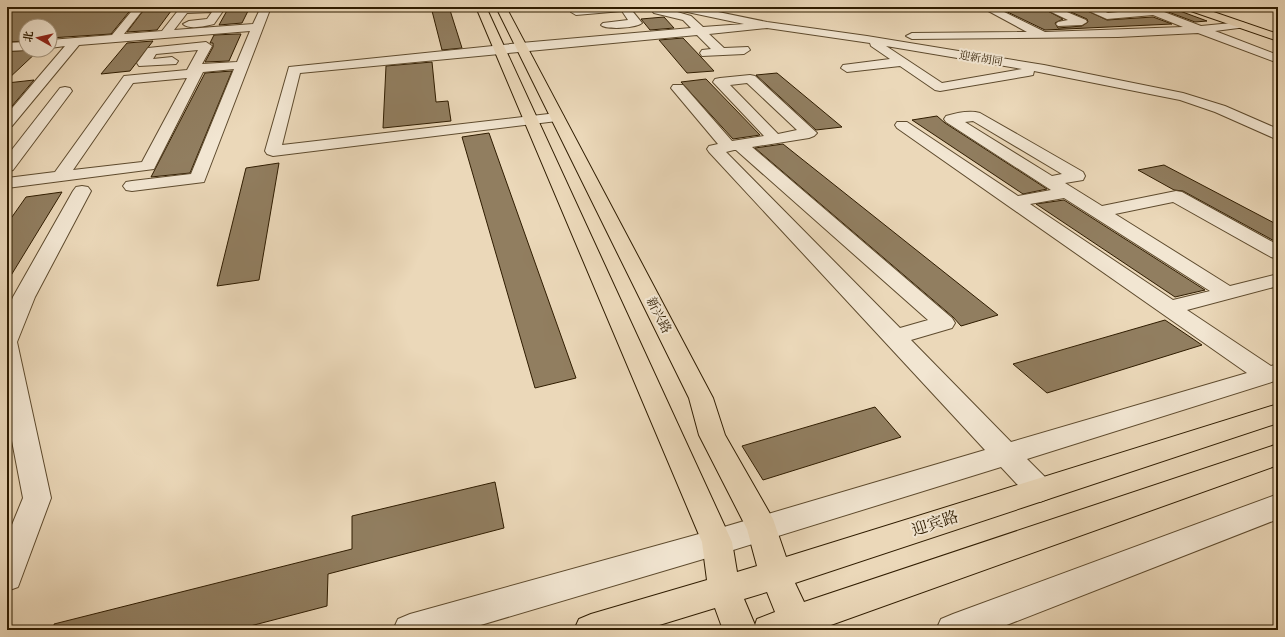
<svg xmlns="http://www.w3.org/2000/svg" width="1285" height="637" font-family="'EB Garamond','Noto Serif SC',serif">
  <style>
    .building { fill: #917e60; stroke: #2f1c00 }
    .lines { fill: none; stroke-linecap: round; stroke-linejoin: round }
    .minor-casing { stroke: #5e4b2e; stroke-width: 2 }
    .major-casing { stroke: #2f1c00; stroke-width: 2 }
    .minor { fill: #f2e6d2; fill-rule: evenodd }
    .major { fill: #ebd8b9; fill-rule: evenodd }
    .labels { text-anchor: middle; dominant-baseline: central; stroke-width: 4; stroke-linejoin: round; paint-order: stroke }
    .far-street-label { font-size: 11px; fill: #2f1c00; stroke: #f2e6d2 }
    .street-label { font-size: 13px; fill: #2f1c00; stroke: #f2e6d2 }
    .near-street-label { font-size: 16px; fill: #2f1c00; stroke: #f2e6d2 }
  </style>
  <rect width="100%" height="100%" fill="#ebd8b9"/>
  <filter id="stains"><feTurbulence type="fractalNoise" baseFrequency=".005" numOctaves="4"/><feColorMatrix values="0 0 0 0 .2 0 0 0 0 .09 0 0 0 0 .02 0 0 0 .5 -.17"/></filter>
  <radialGradient id="worn" r=".72"><stop offset=".6" stop-color="#630" stop-opacity="0"/><stop offset="1" stop-color="#630" stop-opacity=".3"/></radialGradient>
  <g class="building">
    <path d="M7,7H133L111,34L50,38V26H26V41L7,42Z"/>
    <path d="M146,7H174L157,30L127,32Z"/>
    <path d="M229,7H250L242,23L219,25Z"/>
    <path d="M431,7H449L462,48L442,50Z"/>
    <path d="M997,7H1040L1063,19L1055,23L1058,28L1082,26L1088,22L1087,19L1059,7H1079L1107,20L1153,17L1172,24L1045,30Z"/>
    <path d="M1098,7H1134L1136,9L1108,11Z"/>
    <path d="M1155,7H1169L1207,21L1195,22Z"/>
    <path d="M664,17L674,28L650,30L641,19Z"/>
    <path d="M237,34H241L229,61L205,62L213,47V43H210L214,35Z"/>
    <path d="M683,38L701,57L714,71L687,73L659,40Z"/>
    <path d="M153,41L130,71L101,74L127,43Z"/>
    <path d="M28,50H39L7,80V52Z"/>
    <path d="M432,62L436,102L448,101L451,121L383,128L386,66Z"/>
    <path d="M232,71L190,173L151,177L205,73Z"/>
    <path d="M777,73L842,127L816,130L756,75Z"/>
    <path d="M706,79L760,135L733,139L681,82Z"/>
    <path d="M34,80L7,112V83Z"/>
    <path d="M937,116L945,123L1047,189L1023,194L912,120Z"/>
    <path d="M489,133L576,378L535,388L462,137Z"/>
    <path d="M783,144L998,315L961,326L953,317L755,148Z"/>
    <path d="M279,163L259,280L217,286L246,168Z"/>
    <path d="M1164,165L1278,225V243L1183,191L1174,190L1138,170Z"/>
    <path d="M62,192L7,282V224L26,197Z"/>
    <path d="M1064,200L1205,290L1175,297L1036,204Z"/>
    <path d="M1165,320L1202,345L1047,393L1013,364Z"/>
    <path d="M875,407L901,437L763,480L742,446Z"/>
    <path d="M495,482L504,528L328,574L327,606L235,630H55L54,624L352,549V516Z"/>
  </g>
  <g class="lines">
    <g class="minor-casing">
      <g id="minor">
        <path d="M135,7H145L124,34L162,31L180,8L183,7L225,8L214,24C206,26 189,30 183,24L189,21L207,19L212,12L187,13L174,30L253,24L261,7H271L204,182L132,191L126,190L123,186L126,182L132,181L191,174L234,69L203,72L154,169L7,188V178L55,172L124,76L187,70L198,50L156,54L153,59L172,57L178,61L176,64L139,66L137,63L148,48L206,42L212,46L202,64L237,62L250,31L79,45L12,126L7,127V114L65,46L50,48V40L112,35ZM187,78L142,162L73,170L133,83Z"/>
        <path d="M598,7H629L642,23C637,28 606,30 601,25L603,23L628,20L622,11L576,15L571,12L576,9Z"/>
        <path d="M649,7H660L691,16L703,27L744,24L678,10L673,7H694L767,22L867,36L1044,65L1183,93L1225,106L1278,129V140L1215,112L1180,100L1034,71L1033,75L1028,76L940,91L935,90L900,66L847,72L841,68L843,65L890,59L871,46L870,43L767,28L709,34L724,48L748,47L750,50L744,54L702,56L700,53L702,50L711,49L697,35L300,73L282,145L557,113L562,114L564,117L562,120L557,121L273,156L267,154L265,151L289,67L521,43L691,28L683,20L654,13ZM886,46L1022,69L942,83Z"/>
        <path d="M981,7H994L1045,32L1183,27L1153,15L1107,19L1080,7H1094L1108,13L1139,10L1136,7H1151L1201,26L1242,22L1248,25L1246,27L1215,31L1278,55V63L1198,33L1118,37L912,39L906,36L912,33L1027,32Z"/>
        <path d="M1041,7H1055L1086,20L1087,22L1082,25L1058,26L1056,24L1058,22L1068,20Z"/>
        <path d="M26,42V50L7,51V43Z"/>
        <path d="M750,75L755,76L817,133L814,136L809,138L752,147L952,318L955,323L952,328L911,340L1011,442L1247,373L897,128L895,125L897,122H907L1018,196L1051,190L946,122L944,119L946,116C956,113 970,110 980,113L1083,172L1085,176L1083,180L1065,183L1102,206L1176,191L1182,192L1278,245V259L1271,257L1173,202L1115,214L1230,286L1278,274V286L1187,310L1271,366L1278,364V380L1027,459L1050,482L1054,490L1050,498L1040,502L1030,498L1001,467L717,555L464,630H393L398,619L410,614L717,529L985,450L709,152L707,149L709,146L718,144L671,88L673,85H683L732,141L764,136L713,82L715,79L720,78ZM747,83L797,130L778,134L730,85ZM973,121L1062,174L1052,176L965,122ZM734,150H736L928,320L900,328L726,152ZM1064,198L1210,291L1173,300L1030,204Z"/>
        <path d="M65,87L70,88L72,91L13,170L7,172V156L60,88Z"/>
        <path d="M82,186L88,187L91,191L35,297L17,342L51,498L18,587L7,591V537L23,498L7,415V312L13,297L73,191L76,187Z"/>
        <path d="M1278,494V519L994,630H936L941,619L953,614Z"/>
      </g>
    </g>
    <g class="major-casing">
      <g id="major">
        <path d="M476,7H486L732,542L737,572L757,566L747,529L699,435L689,398L496,7H506L713,398L725,435L773,519L786,557L1278,404V423L795,583L804,602L1278,444V465L817,630H723L715,608L643,630H574L579,619L591,614L707,580L702,542ZM767,592L775,612L757,619L755,625L744,599Z"/>
        <path d="M1184,7H1199L1278,34V41L1185,9Z"/>
      </g>
    </g>
    <use href="#minor" class="minor"/>
    <use href="#major" class="major"/>
  </g>
  <g class="labels">
    <g class="far-street-label">
      <text transform="translate(981 58) rotate(9)">迎新胡同</text>
    </g>
    <g class="street-label">
      <text transform="translate(659 315) rotate(63)">新兴路</text>
    </g>
    <g class="near-street-label">
      <text transform="translate(935 523) rotate(-18)">迎宾路</text>
    </g>
  </g>
  <rect width="1285" height="637" fill="none" stroke="#ebd8b9" stroke-width="24"/>
  <rect x="8" y="8" width="1269" height="621" fill="none" stroke="#2f1c00" stroke-width="2"/>
  <rect x="12" y="12" width="1261" height="613" fill="none" stroke="#2f1c00"/>
  <g transform="translate(38 38) rotate(278)"><circle r="19" fill="#f2e6d2" stroke="#a4957e"/>
  <path d="M0-3L7 15L0 10L-7 15Z" fill="#8f2418"/>
  <text y="-6" font-size="11" font-weight="bold" text-anchor="middle" fill="#2f1c00">北</text>
  </g>
  <rect width="100%" height="100%" filter="url(#stains)"/>
  <rect width="100%" height="100%" fill="url(#worn)"/>
</svg>
